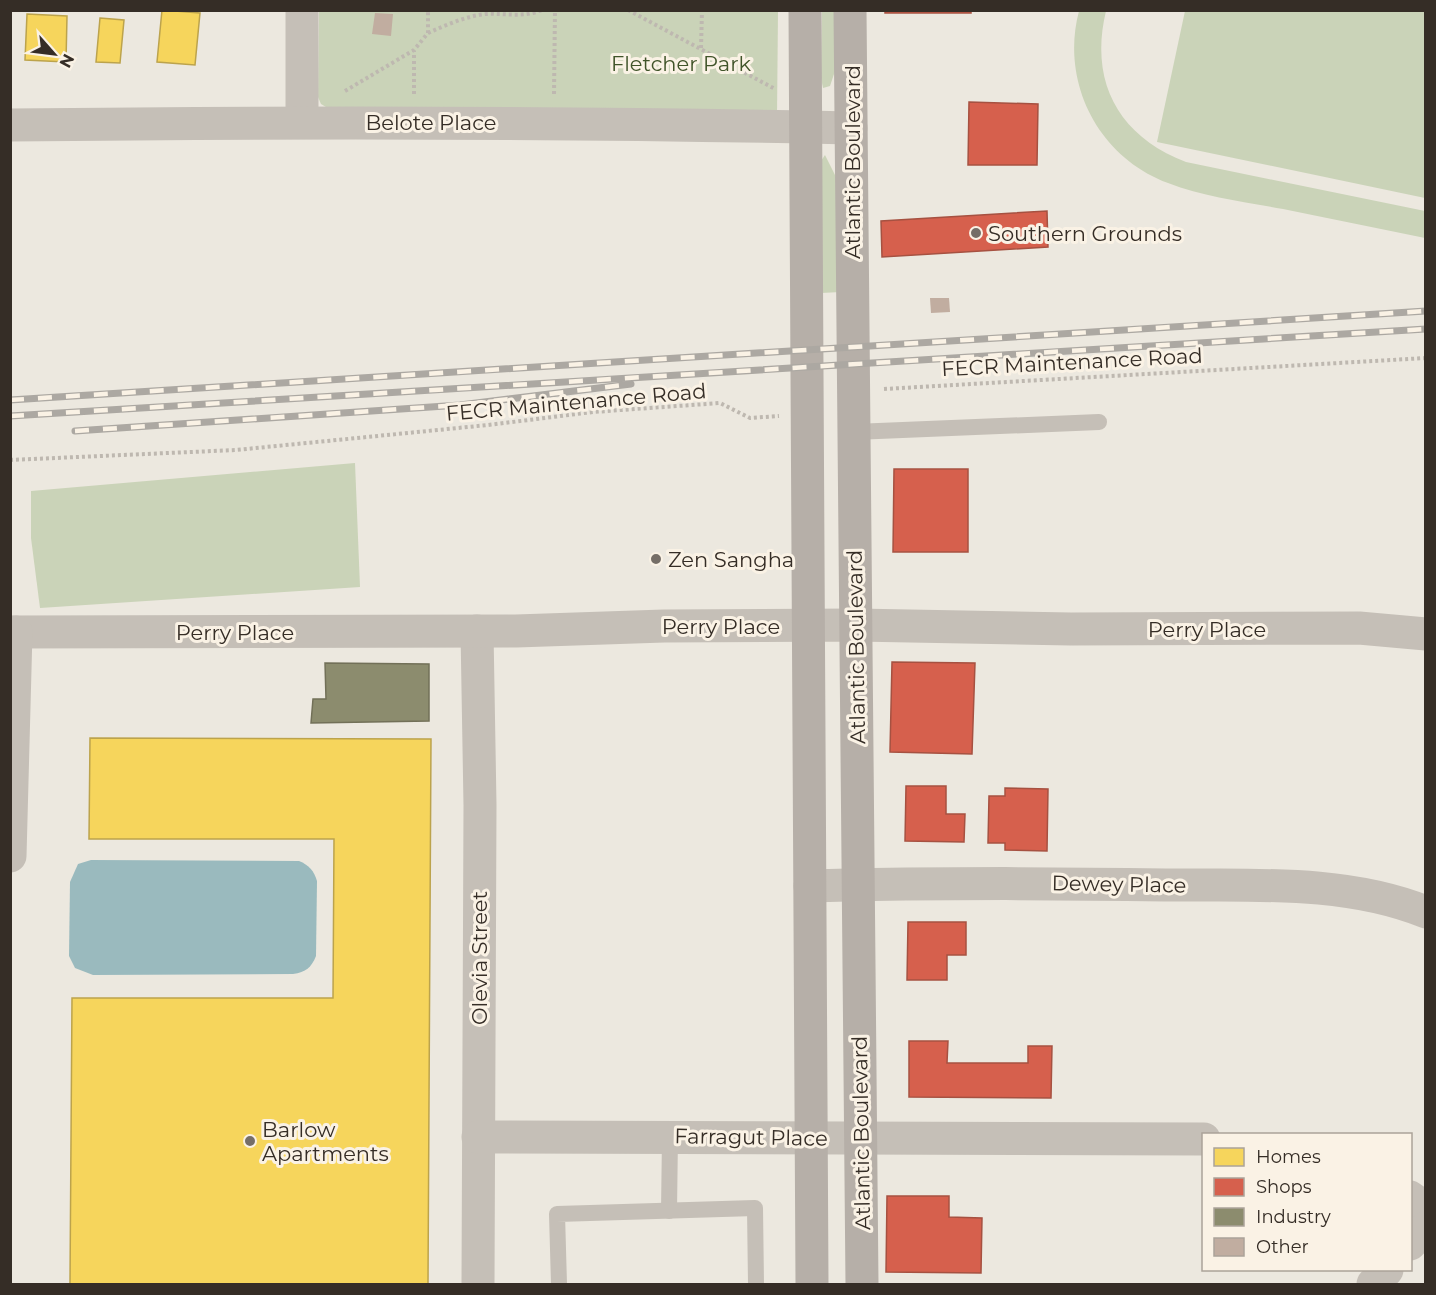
<svg xmlns="http://www.w3.org/2000/svg" width="1436" height="1295" font-family="Montserrat,sans-serif">
  <style>
    .green { fill: #cad3b8 }
    .water { fill: #9ababe }
    .homes { fill: #f6d55c; stroke: #bca34c; stroke-width: 1.5 }
    .shops { fill: #d6604d; stroke: #a65141; stroke-width: 1.5 }
    .industry { fill: #8c8c6e; stroke: #727058; stroke-width: 1.5 }
    .building { fill: #c1ada0 }
    .lines { fill: none; stroke-linecap: round; stroke-linejoin: round }
    .path { stroke: #beb8b0; stroke-width: 4; stroke-dasharray: 3 3; stroke-linecap: butt }
    .service { stroke: #c5bfb7; stroke-width: 16 }
    .minor { stroke: #c5bfb7; stroke-width: 33 }
    .secondary { stroke: #b6afa8; stroke-width: 33 }
    .rail-casing { stroke: #aca8a2; stroke-width: 7 }
    .rail { stroke: #faf2e5; stroke-width: 4.5; stroke-dasharray: 14; stroke-linecap: butt }
    .poi-dot { fill: #756e67; stroke: #faf2e5; stroke-width: 2 }
    .labels { text-anchor: middle; dominant-baseline: central; stroke-width: 6; stroke-linejoin: round; paint-order: stroke }
    .park-label { font-size: 21px; fill: #405429; stroke: #faf2e5 }
    .street-label { font-size: 21px; fill: #352d26; stroke: #faf2e5 }
    .poi-label { font-size: 21px; fill: #352d26; stroke: #faf2e5; text-anchor: start }
  </style>
  <rect width="100%" height="100%" fill="#ece8df"/>
  <g class="green">
    <path d="M319,11H778L777,117L331,110L321,104L318,97Z"/>
    <path d="M822,11H839L835,71L830,86L823,88L821,78Z"/>
    <path d="M1079,11H1106C1089,81 1118,136 1186,162L1425,211V238C1378,228 1330,219 1283,209C1245,202 1204,197 1168,183C1098,157 1060,82 1079,11Z"/>
    <path d="M1185,11H1425V198L1157,142Z"/>
    <path d="M825,155L836,177L841,292L821,293V161Z"/>
    <path d="M355,463L360,587L40,608L31,538V491Z"/>
  </g>
  <path class="water" d="M91,860L299,861C309,865 314,871 317,881L316,956C311,968 306,972 293,974L93,975L75,968L69,956L70,882L78,864Z"/>
  <g class="homes">
    <path d="M162,10L200,13L195,65L157,62Z"/>
    <path d="M27,14L67,16L66,62L25,60Z"/>
    <path d="M100,18L124,20L120,63L96,62Z"/>
    <path d="M90,738L431,739L428,1284H70L72,998H333L334,839H89Z"/>
  </g>
  <g class="shops">
    <rect x="885" y="10" width="86" height="3"/>
    <path d="M969,102L1038,104L1037,165H968Z"/>
    <path d="M1047,211L1048,247L882,257L881,221Z"/>
    <path d="M894,469H968V552H893Z"/>
    <path d="M892,662L975,663L972,754L890,752Z"/>
    <path d="M906,786H946V814H965L964,842L905,841Z"/>
    <path d="M1005,788L1048,789L1047,851L1005,850V843H988L989,796H1005Z"/>
    <path d="M908,922H966V955H947V980H907Z"/>
    <path d="M909,1041H948L947,1063H1028V1046H1052L1051,1098L909,1097Z"/>
    <path d="M887,1196H949V1217L982,1218L981,1273L886,1272Z"/>
  </g>
  <path class="industry" d="M325,663L429,664V721L311,723L313,699H326Z"/>
  <g class="building">
    <path d="M375,13L393,14L391,36L372,34Z"/>
    <path d="M930,298H949L950,312L931,313Z"/>
  </g>
  <g class="lines">
    <g class="path">
      <path d="M628,10L775,89"/>
      <path d="M428,33C446,25 466,16 486,14C506,13 523,18 542,10"/>
      <path d="M701,48L702,10"/>
      <path d="M345,91L414,50L428,33V10"/>
      <path d="M414,94V51"/>
      <path d="M554,94L555,10"/>
      <path d="M884,389L1426,358"/>
      <path d="M10,460L236,450L488,425L593,412L720,403L750,418L779,416"/>
    </g>
    <g class="service">
      <path d="M854,432L1099,422"/>
      <path d="M669,1211L670,1136"/>
      <path d="M559,1284L557,1214L755,1208L756,1284"/>
    </g>
    <g class="minor">
      <path d="M302,122V10"/>
      <path d="M10,125C291,122 571,122 851,128"/>
      <path d="M477,631L480,805L478,1284"/>
      <path d="M10,632L516,631L664,626L856,625L1071,629L1359,628L1426,634"/>
      <path d="M10,856L16,632"/>
      <path d="M810,886C928,883 1046,883 1165,885C1251,886 1344,879 1426,912"/>
      <path d="M478,1137L1204,1139"/>
      <path d="M1410,1197L1426,1208"/>
      <path d="M1410,1244L1426,1228"/>
      <path d="M1373,1284L1387,1270"/>
    </g>
    <g class="secondary">
      <path d="M805,10L812,1284"/>
      <path d="M850,10L862,1284"/>
    </g>
    <g class="rail-casing">
      <g id="rail">
        <path d="M10,400L1426,311"/>
        <path d="M10,416L1426,329"/>
        <path d="M75,431L460,405L631,384"/>
      </g>
    </g>
    <use href="#rail" class="rail"/>
  </g>
  <g class="poi-dot">
    <circle cx="976" cy="233" r="6"/>
    <circle cx="656" cy="559" r="6"/>
    <circle cx="250" cy="1141" r="6"/>
  </g>
  <g class="labels">
    <g class="park-label">
      <text x="681" y="63">Fletcher Park</text>
    </g>
    <g class="street-label">
      <text x="431" y="122">Belote Place</text>
      <text transform="translate(852 162) rotate(-90)">Atlantic Boulevard</text>
      <text transform="translate(1072 362) rotate(-3)">FECR Maintenance Road</text>
      <text transform="translate(576 402) rotate(-5)">FECR Maintenance Road</text>
      <text x="721" y="626">Perry Place</text>
      <text x="1207" y="629">Perry Place</text>
      <text x="235" y="632">Perry Place</text>
      <text transform="translate(856 647) rotate(-91)">Atlantic Boulevard</text>
      <text transform="translate(1119 884) rotate(1)">Dewey Place</text>
      <text transform="translate(479 958) rotate(-90)">Olevia Street</text>
      <text transform="translate(861 1133) rotate(-91)">Atlantic Boulevard</text>
      <text transform="translate(751 1137) rotate(1)">Farragut Place</text>
    </g>
    <g class="poi-label">
      <text x="988" y="233">Southern Grounds</text>
      <text x="668" y="559">Zen Sangha</text>
      <text x="262" y="1129">Barlow<tspan x="262" dy="24">Apartments</tspan></text>
    </g>
  </g>
  <rect width="1436" height="1295" fill="none" stroke="#352d26" stroke-width="24"/>
  <rect x="1202" y="1133" width="210" height="138" fill="#faf2e5" stroke="#aba399" stroke-width="1.5"/>
  <rect x="1214" y="1148" width="30" height="18" fill="#f6d55c" stroke="#aba399" stroke-width="1.5"/>
  <text x="1256" y="1163" font-size="18" fill="#352d26">Homes</text>
  <rect x="1214" y="1178" width="30" height="18" fill="#d6604d" stroke="#aba399" stroke-width="1.5"/>
  <text x="1256" y="1193" font-size="18" fill="#352d26">Shops</text>
  <rect x="1214" y="1208" width="30" height="18" fill="#8c8c6e" stroke="#aba399" stroke-width="1.5"/>
  <text x="1256" y="1223" font-size="18" fill="#352d26">Industry</text>
  <rect x="1214" y="1238" width="30" height="18" fill="#c1ada0" stroke="#aba399" stroke-width="1.5"/>
  <text x="1256" y="1253" font-size="18" fill="#352d26">Other</text>
  <g transform="translate(54 54) rotate(118)" stroke="#faf2e5" stroke-width="4.5" paint-order="stroke">
  <path d="M0-4.5L10 22L0 15L-10 22Z" fill="#352d26"/>
  <text y="-9" font-size="16" font-weight="bold" text-anchor="middle" fill="#352d26">N</text>
  </g>
</svg>
